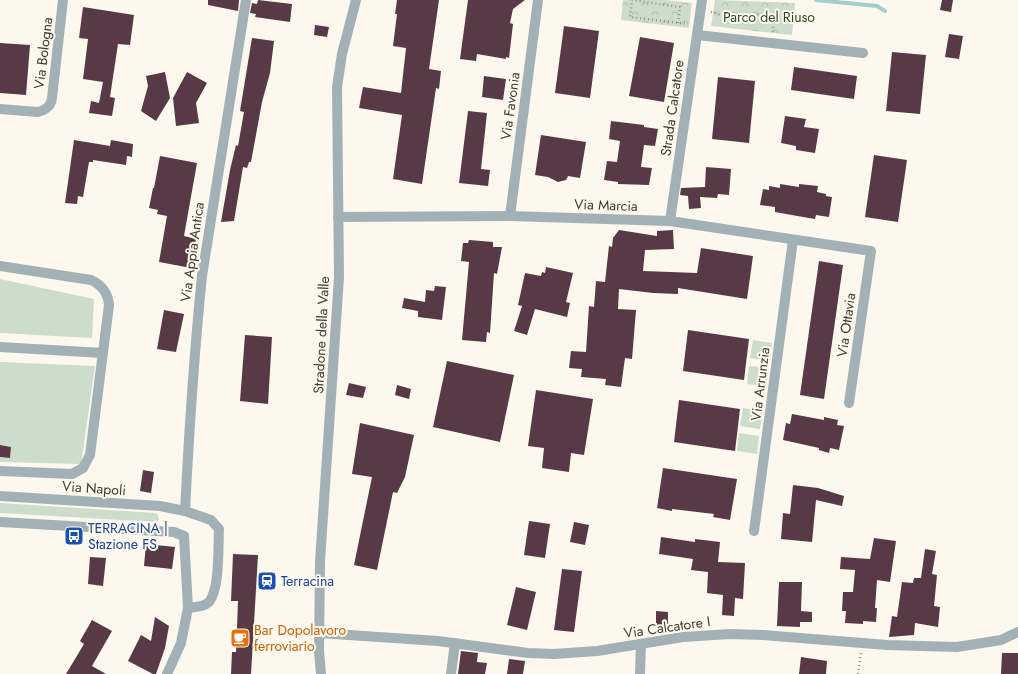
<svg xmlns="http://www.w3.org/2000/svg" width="1018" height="674" font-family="Jost,sans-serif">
  <defs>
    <pattern id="park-crowns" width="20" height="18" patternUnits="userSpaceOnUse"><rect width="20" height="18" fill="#ccddcb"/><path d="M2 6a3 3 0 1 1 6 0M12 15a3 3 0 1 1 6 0" fill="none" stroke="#b0bfaf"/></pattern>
  </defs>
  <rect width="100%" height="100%" fill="#fdf8ed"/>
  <g fill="#ccddcb">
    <polygon points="0,279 94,299 92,338 0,333"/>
    <polygon points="753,340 772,343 770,361 750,358"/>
    <polygon points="0,362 95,366 81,464 0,462 0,457 10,458 11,447 0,445"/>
    <polygon points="749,366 769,368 766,386 747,384"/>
    <polygon points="743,408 763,411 760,429 740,426"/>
    <polygon points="739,433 759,436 757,454 737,451"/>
    <polygon points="0,503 155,513 158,515 159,520 157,522 0,513"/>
  </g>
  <g fill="url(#park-crowns)">
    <polygon points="623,0 665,0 692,3 689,28 621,20"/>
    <polygon points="715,0 795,3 792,35 711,26"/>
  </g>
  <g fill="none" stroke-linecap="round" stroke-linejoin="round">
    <polyline stroke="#a3cece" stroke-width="4" points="816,0 877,6 885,11"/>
  </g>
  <g fill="#583a46">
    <polygon points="208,0 239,0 238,11 208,5"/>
    <polygon points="258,0 292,4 290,22 255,17 256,14 250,13 252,3 257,4"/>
    <polygon points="397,0 439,0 429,69 441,71 439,89 436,88 422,184 393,179 402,115 359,108 363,87 401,93 406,48 393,46 397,14 395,14"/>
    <polygon points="468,0 525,0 513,9 510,23 513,24 509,58 506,57 506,59 477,54 476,61 460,59"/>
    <polygon points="942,0 953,0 951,12 940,10"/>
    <polygon points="83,7 134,15 130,45 118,44 110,97 115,98 112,116 89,113 91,101 99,103 103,82 83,79 88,39 79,38"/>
    <polygon points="315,25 329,27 327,37 314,35"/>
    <polygon points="564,26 599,31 590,98 555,93"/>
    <polygon points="949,34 963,36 959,59 945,57"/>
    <polygon points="640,37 674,43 664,102 629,96"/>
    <polygon points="252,38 274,41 270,73 262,102 251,162 249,162 247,168 243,167 234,221 221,222 230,170 236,145 238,146 244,112 240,111"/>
    <polygon points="0,43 30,45 26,95 0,93"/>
    <polygon points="892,52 926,55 920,114 886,111"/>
    <polygon points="794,67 857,76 854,99 791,90"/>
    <polygon points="165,72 170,98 156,121 141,111 148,86 146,76"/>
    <polygon points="187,72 207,83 196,103 199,123 176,126 173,98"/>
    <polygon points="484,76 506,79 503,100 482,97"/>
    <polygon points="718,77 755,81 749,143 712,139"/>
    <polygon points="468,111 487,113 481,169 490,170 488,186 459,183"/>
    <polygon points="785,116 806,119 804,127 819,129 815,153 796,150 796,146 781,143"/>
    <polygon points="611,121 644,125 644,127 658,129 655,146 644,145 641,167 652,168 649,185 618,184 618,182 604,180 607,161 617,162 620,141 609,139"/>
    <polygon points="541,135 586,142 580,178 568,176 566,180 558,182 548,177 535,175"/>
    <polygon points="74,140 110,146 111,140 133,144 132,157 127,156 126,165 93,160 93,162 89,162 83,197 78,196 77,204 65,203"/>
    <polygon points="874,155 907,160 898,222 865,217"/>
    <polygon points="160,156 197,163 184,236 196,239 191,268 159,262 167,216 157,214 158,210 149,208 153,188 154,188"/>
    <polygon points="706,167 731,169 729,195 718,194 717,198 700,197 701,208 689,209 688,196 680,195 681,188 705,187"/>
    <polygon points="780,184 799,187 799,184 818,186 817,192 826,194 826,196 832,197 829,217 816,215 815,219 803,217 775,212 775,207 760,205 763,189 769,190 769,186 780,188"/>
    <polygon points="619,230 657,236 657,231 673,230 674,249 645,250 643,271 697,273 701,248 753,256 747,299 678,288 678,294 653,293 619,289 618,309 636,310 632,359 625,358 621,387 605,385 606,379 581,377 582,369 569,368 571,351 586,352 589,306 594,307 596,281 605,282 609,246 612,247 613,238"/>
    <polygon points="469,240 493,242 493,247 502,247 497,274 494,273 490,333 487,332 486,342 462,340 469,262 461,261 463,243 468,243"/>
    <polygon points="819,261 843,265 824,399 800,395"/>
    <polygon points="546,267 573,273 566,302 570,303 567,317 535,309 527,335 514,331 522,306 518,305 525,273 541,276 542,272 545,273"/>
    <polygon points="435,286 446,287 442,320 418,317 418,311 402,308 404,298 425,302 426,290 434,291"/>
    <polygon points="164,310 184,314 176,352 157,349"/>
    <polygon points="688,330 749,339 744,380 683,371"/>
    <polygon points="245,335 272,337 268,404 240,401"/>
    <polygon points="447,361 514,375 500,442 433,427"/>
    <polygon points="349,383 366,387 363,398 346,395"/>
    <polygon points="397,385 411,389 409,399 395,395"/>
    <polygon points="536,390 593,399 584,455 571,453 569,472 542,468 544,448 528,446"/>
    <polygon points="679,400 740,409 735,451 674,442"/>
    <polygon points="792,414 824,420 824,417 838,420 837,425 844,426 839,450 830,448 829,453 819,450 819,448 783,440 786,423 790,424"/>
    <polygon points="360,423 414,435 405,477 397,493 393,492 377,570 354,565 372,477 352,474"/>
    <polygon points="0,445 11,447 10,458 0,457"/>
    <polygon points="663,468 737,479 730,520 713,517 714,514 672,509 672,511 657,508"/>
    <polygon points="143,470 154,472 151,493 140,491"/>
    <polygon points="793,485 818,488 844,496 842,506 816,500 812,542 781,539 783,513 790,514"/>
    <polygon points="529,521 550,524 545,558 524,555"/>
    <polygon points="574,522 589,525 585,545 570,542"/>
    <polygon points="661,537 695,542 695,539 720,542 718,562 745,563 743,599 735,598 734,616 722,615 723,595 707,593 708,572 691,570 693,559 659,554"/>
    <polygon points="874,538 896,541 890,582 877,580 875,608 877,608 876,622 863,621 863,624 845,623 846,611 842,611 843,592 853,592 855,570 840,569 841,557 870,559"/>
    <polygon points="146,544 175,547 172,569 144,566"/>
    <polygon points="925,549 936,551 932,574 937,575 934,606 940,607 938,627 915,623 914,635 889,637 892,616 897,617 902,582 913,583 914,578 921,578"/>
    <polygon points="233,554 258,555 251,674 231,674 232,652 236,652 238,601 231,601"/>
    <polygon points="90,557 106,558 103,586 88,584"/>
    <polygon points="562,569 582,571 574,632 554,630"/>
    <polygon points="779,582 802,582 801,611 812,612 812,622 800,622 800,627 777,626"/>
    <polygon points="516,587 536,592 527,630 507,625"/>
    <polygon points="656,611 668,612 668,622 670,631 658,634 656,624"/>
    <polygon points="155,617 169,626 165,648 156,674 153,674 128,661 141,635 151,641"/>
    <polygon points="92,620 112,631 92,666 106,674 66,674 84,644 80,641"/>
    <polygon points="461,651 478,653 477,662 487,663 485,674 458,674"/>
    <polygon points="1002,653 1018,653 1018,674 1001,674"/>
    <polygon points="801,657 827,661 826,674 799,674"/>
    <polygon points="509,659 525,661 523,674 507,674"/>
  </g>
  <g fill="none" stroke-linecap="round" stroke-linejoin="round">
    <g stroke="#969186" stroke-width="2.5" stroke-dasharray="1 3" stroke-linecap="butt">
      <path d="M711 12C720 14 730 20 740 19 749 18 756 13 765 14L773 21V33"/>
      <polyline points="678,23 680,7 632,0 630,17 688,24"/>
      <polyline points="858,674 861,653"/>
    </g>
    <g stroke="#a2b1b5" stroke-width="10">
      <polyline points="697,35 863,53"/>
      <path d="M0 109 38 112C46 110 51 106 52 98L63 0"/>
      <polyline points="510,216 538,0"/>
      <polyline points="338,217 510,216 670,221 871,251 849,403"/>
      <polyline points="670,221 702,0"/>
      <path d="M0 266 91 280C102 285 108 293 109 305L90 455 83 468 72 474 0 471"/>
      <polyline points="0,347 103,353"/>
      <polyline points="0,496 160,506 185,511"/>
      <polyline points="0,522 174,532 184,536"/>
      <polyline points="754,531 793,240"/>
      <polyline points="319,633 438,641 528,653 554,654 597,651 683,637 730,634 763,635 887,645 957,647 1001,640 1018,632"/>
      <polyline points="321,674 319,651 320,561 339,277 337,87 342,54 356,0"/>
      <polyline points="451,674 455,643"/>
      <polyline points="640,674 641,644"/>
    </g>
    <g stroke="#a2b1b5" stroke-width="10">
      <path d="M188 608C195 607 204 607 209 602 220 589 218 547 219 529L211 520 185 511C189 432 194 354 202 276L246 0"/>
      <polyline points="167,674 181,643 188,608 184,536"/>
    </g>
  </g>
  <defs>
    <symbol id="bus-square" viewBox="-11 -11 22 22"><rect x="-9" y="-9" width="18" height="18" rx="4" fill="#1a4fb4" stroke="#fdf8ed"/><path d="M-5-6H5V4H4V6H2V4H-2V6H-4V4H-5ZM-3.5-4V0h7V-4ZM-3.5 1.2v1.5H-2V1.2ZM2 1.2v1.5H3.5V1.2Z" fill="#fff"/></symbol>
    <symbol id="station-square" viewBox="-11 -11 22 22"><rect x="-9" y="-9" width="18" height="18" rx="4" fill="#1a4fb4" stroke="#fdf8ed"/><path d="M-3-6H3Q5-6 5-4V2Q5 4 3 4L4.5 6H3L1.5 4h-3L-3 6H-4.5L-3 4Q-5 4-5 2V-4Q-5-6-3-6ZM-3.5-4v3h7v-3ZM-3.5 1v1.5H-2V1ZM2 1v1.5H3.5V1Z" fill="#fff"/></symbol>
    <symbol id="cafe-square" viewBox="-11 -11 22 22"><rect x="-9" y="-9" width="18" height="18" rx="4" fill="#e8710a" stroke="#fdf8ed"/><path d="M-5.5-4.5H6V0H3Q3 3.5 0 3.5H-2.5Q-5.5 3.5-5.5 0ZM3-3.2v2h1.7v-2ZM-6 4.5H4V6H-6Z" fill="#fff"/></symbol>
  </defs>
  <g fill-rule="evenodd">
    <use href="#bus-square" x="63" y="525" width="22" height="22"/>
    <use href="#station-square" x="256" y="570" width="22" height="22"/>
    <use href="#cafe-square" x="229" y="627" width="22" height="22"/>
  </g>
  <g text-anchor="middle" stroke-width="4" stroke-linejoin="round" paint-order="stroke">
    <g font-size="14" fill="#264c27" stroke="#fdf8ed">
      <text x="769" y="22">Parco del Riuso</text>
    </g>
    <g font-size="14" fill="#403b30" stroke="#fdf8ed">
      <text transform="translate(43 53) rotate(-83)" y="5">Via Bologna</text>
      <text transform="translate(510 106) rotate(-82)" y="5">Via Favonia</text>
      <text transform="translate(672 108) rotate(-82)" y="5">Strada Calcatore</text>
      <text transform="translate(606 205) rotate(2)" y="5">Via Marcia</text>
      <text transform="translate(192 252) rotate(-82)" y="5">Via Appia Antica</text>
      <text transform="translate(846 325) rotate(-82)" y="5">Via Ottavia</text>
      <text transform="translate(321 335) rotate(-87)" y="5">Stradone della Valle</text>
      <text transform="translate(760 384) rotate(-83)" y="5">Via Arrunzia</text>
      <text transform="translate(94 488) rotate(4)" y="5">Via Napoli</text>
      <text transform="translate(667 627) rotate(-8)" y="5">Via Calcatore I</text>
    </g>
    <g font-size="14" fill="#164399" stroke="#fdf8ed" text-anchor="start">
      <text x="88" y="533">TERRACINA |<tspan x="88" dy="16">Stazione FS</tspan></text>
      <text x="281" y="586">Terracina</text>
    </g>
    <g font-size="14" fill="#c56008" stroke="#fdf8ed" text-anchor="start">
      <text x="254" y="635">Bar Dopolavoro<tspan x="254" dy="16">ferroviario</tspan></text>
    </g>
  </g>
</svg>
